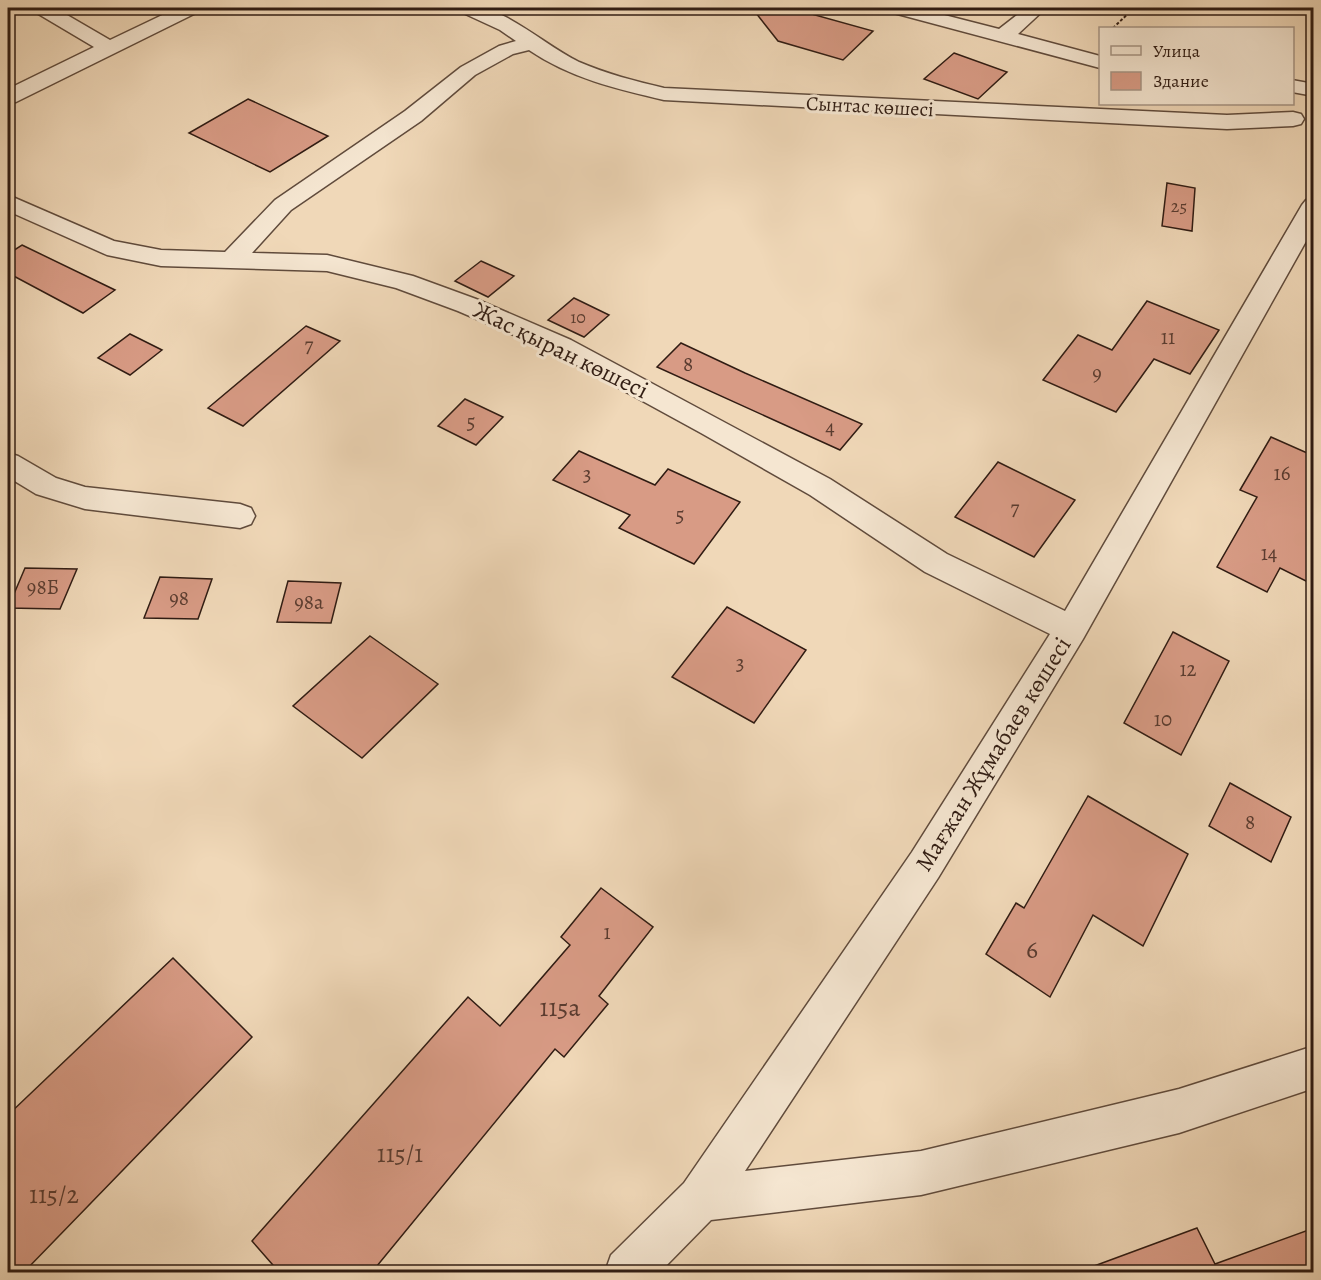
<svg xmlns="http://www.w3.org/2000/svg" width="1321" height="1280" font-family="Alegreya,serif">
  <rect width="100%" height="100%" fill="#f0d8b8"/>
  <filter id="stains"><feTurbulence type="fractalNoise" baseFrequency=".00333" numOctaves="4"/><feColorMatrix values="0 0 0 0 .2 0 0 0 0 .09 0 0 0 0 .02 0 0 0 .5 -.17"/></filter>
  <radialGradient id="worn" r=".72"><stop offset=".6" stop-color="#630" stop-opacity="0"/><stop offset="1" stop-color="#630" stop-opacity=".3"/></radialGradient>
  <g fill="#d89b85" stroke="#301c13" stroke-width="1.5">
    <polygon points="752,8 790,8 873,31 843,60 778,41"/>
    <polygon points="954,53 1007,72 978,99 924,79"/>
    <polygon points="248,99 328,136 270,172 189,133"/>
    <polygon points="1167,183 1195,188 1192,231 1162,226"/>
    <polygon points="22,245 115,290 83,313 8,273 8,254"/>
    <polygon points="481,261 514,276 488,297 455,281"/>
    <polygon points="574,298 609,315 584,337 548,320"/>
    <polygon points="1147,301 1219,330 1190,374 1154,359 1116,412 1043,380 1078,335 1112,350"/>
    <polygon points="306,326 340,341 243,426 208,408"/>
    <polygon points="130,334 162,350 130,375 98,358"/>
    <polygon points="681,343 745,373 862,424 840,450 657,367"/>
    <polygon points="465,399 503,417 476,445 438,426"/>
    <polygon points="1271,437 1314,456 1314,585 1280,568 1267,592 1217,567 1257,497 1240,490"/>
    <polygon points="579,451 655,485 668,469 740,502 694,564 619,528 630,515 553,480"/>
    <polygon points="998,462 1075,500 1034,557 955,517"/>
    <polygon points="25,568 77,569 60,609 8,608"/>
    <polygon points="160,577 212,579 198,619 144,618"/>
    <polygon points="288,581 341,583 331,623 277,622"/>
    <polygon points="727,607 806,650 754,723 672,677"/>
    <polygon points="1173,632 1229,661 1181,755 1124,723"/>
    <polygon points="370,636 438,684 362,758 293,706"/>
    <polygon points="1230,783 1291,817 1271,862 1209,826"/>
    <polygon points="1088,796 1188,854 1143,946 1093,915 1050,997 986,954 1016,903 1024,908"/>
    <polygon points="601,888 653,927 599,996 608,1004 564,1057 555,1049 372,1272 279,1272 252,1241 468,997 500,1026 570,945 561,937"/>
    <polygon points="173,958 252,1037 24,1272 8,1272 8,1115"/>
    <polygon points="1197,1228 1215,1264 1314,1228 1314,1272 1087,1272 1086,1269"/>
  </g>
  <g fill="none" stroke-linecap="round" stroke-linejoin="round">
    <defs>
      <g id="minor">
        <polygon points="32,8 55,8 110,40 177,8 201,8 198,12 16,102 8,103 8,89 94,47 35,12"/>
        <path d="M459 8C466 8 475 6 482 8 510 13 550 48 579 62 607 74 635 81 664 88L1227 115 1293 112 1301 114 1304 119 1301 124 1293 126 1227 129 664 100C617 89 570 78 529 50L513 54 475 75 421 121 291 210 252 253 327 255 413 276 476 299 571 340 830 479 947 554 1065 611 1302 205 1306 200 1314 198V227L1083 639 938 878 745 1171 921 1151 1179 1089 1314 1046V1088L1179 1133 921 1195 711 1220 660 1272H605L611 1255 684 1183 912 852 1050 634 925 572 810 495 701 433 553 352 458 311 396 288 327 271 161 266 107 255 8 211V195L114 241 161 250 225 252 275 200 405 111 461 67 499 46 516 41 500 30 461 12Z"/>
        <polygon points="887,8 917,8 999,29 1026,8 1046,8 1018,34 1100,56 1100,68 890,12"/>
        <polygon points="1292,80 1314,84 1314,96 1292,92"/>
        <polygon points="8,453 18,456 56,478 85,487 240,504 251,508 255,516 251,524 240,528 85,509 36,494 8,477"/>
      </g>
    </defs>
    <use href="#minor" stroke="#604b3c" stroke-width="3"/>
    <polyline stroke="#301c13" stroke-width="2" stroke-dasharray="3 2" stroke-linecap="butt" points="1113,28 1134,8"/>
    <use href="#minor" fill="#f5e6d1" fill-rule="evenodd"/>
  </g>
  <g text-anchor="middle" stroke-width="6" stroke-linejoin="round" paint-order="stroke">
    <g font-size="18" fill="#5a3c30">
      <text x="1179" y="212">25</text>
      <text x="578" y="323">10</text>
    </g>
    <g font-size="20" fill="#301c13" stroke="#f5e6d1">
      <text transform="translate(870 106) rotate(3)" y="7">Сынтас көшесі</text>
    </g>
    <g font-size="21" fill="#5a3c30">
      <text x="1168" y="344">11</text>
      <text x="309" y="352">7</text>
      <text x="688" y="371">8</text>
      <text x="1097" y="380">9</text>
      <text x="471" y="429">5</text>
      <text x="830" y="434">4</text>
      <text x="1282" y="480">16</text>
      <text x="587" y="481">3</text>
      <text x="1015" y="515">7</text>
      <text x="680" y="522">5</text>
      <text x="1269" y="560">14</text>
      <text x="43" y="594">98Б</text>
      <text x="179" y="605">98</text>
      <text x="309" y="609">98а</text>
      <text x="740" y="670">3</text>
      <text x="1188" y="676">12</text>
      <text x="1163" y="726">10</text>
      <text x="1250" y="829">8</text>
      <text x="607" y="939">1</text>
    </g>
    <g font-size="24" fill="#301c13" stroke="#f5e6d1">
      <text transform="translate(561 350) rotate(26)" y="8">Жас қыран көшесі</text>
      <text transform="translate(993 754) rotate(-58)" y="8">Мағжан Жұмабаев көшесі</text>
    </g>
    <g font-size="26" fill="#5a3c30">
      <text x="1032" y="958">6</text>
      <text x="560" y="1016">115а</text>
      <text x="400" y="1162">115/1</text>
      <text x="54" y="1203">115/2</text>
    </g>
  </g>
  <rect width="1321" height="1280" fill="none" stroke="#f0d8b8" stroke-width="30"/>
  <rect x="9" y="9" width="1303" height="1262" fill="none" stroke="#301c13" stroke-width="3"/>
  <rect x="15" y="15" width="1291" height="1250" fill="none" stroke="#301c13" stroke-width="1.5"/>
  <rect x="1099" y="27" width="195" height="78" fill="#f5e6d1" stroke="#a69585" stroke-width="1.5"/>
  <rect x="1111" y="46" width="30" height="9" fill="#f5e6d1" stroke="#a69585" stroke-width="1.5"/>
  <text x="1153" y="57" font-size="18" fill="#301c13">Улица</text>
  <rect x="1111" y="72" width="30" height="18" fill="#d89b85" stroke="#a69585" stroke-width="1.5"/>
  <text x="1153" y="87" font-size="18" fill="#301c13">Здание</text>
  <rect width="100%" height="100%" filter="url(#stains)"/>
  <rect width="100%" height="100%" fill="url(#worn)"/>
</svg>
